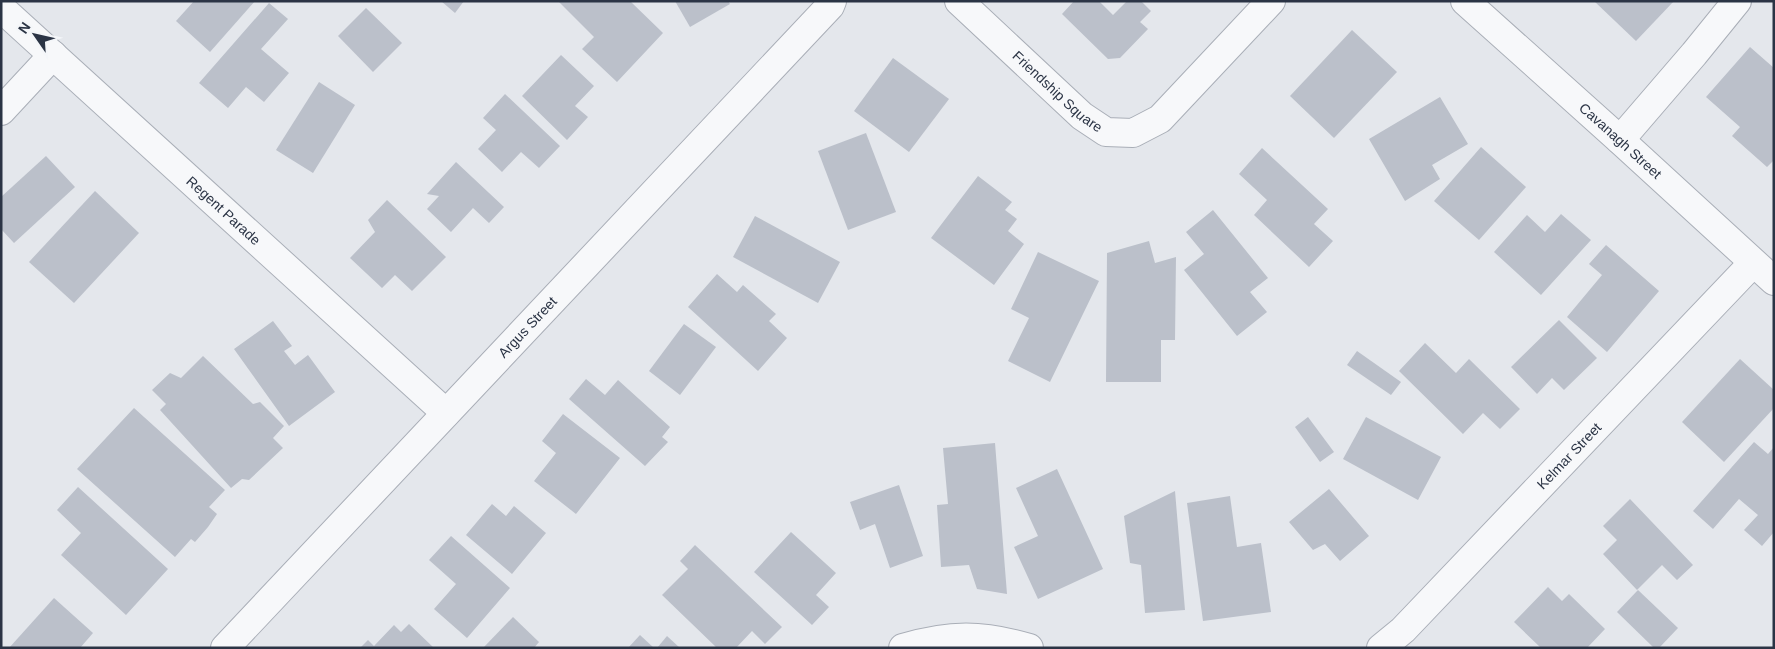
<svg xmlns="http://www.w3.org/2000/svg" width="1775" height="649" font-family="Arial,sans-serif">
  <rect width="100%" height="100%" fill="#e4e7ec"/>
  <g fill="#bbc0ca">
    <polygon points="194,1 255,1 210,52 176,21"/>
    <polygon points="441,1 464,1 455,13"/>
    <polygon points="558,1 630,1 663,33 617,82 582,49 594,37"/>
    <polygon points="675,1 728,1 730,4 690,27"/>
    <polygon points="1074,1 1099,1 1113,15 1127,1 1141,1 1151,11 1140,22 1148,29 1120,58 1108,59 1062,14"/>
    <polygon points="1594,1 1674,1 1636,41"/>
    <polygon points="269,3 288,19 261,49 289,73 264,102 246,87 228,108 199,83"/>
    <polygon points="366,8 402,43 373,72 338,36"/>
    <polygon points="1352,30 1397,72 1334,138 1290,96"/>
    <polygon points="1750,47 1774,68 1774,160 1767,167 1732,136 1740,127 1706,97"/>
    <polygon points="561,55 594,86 575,106 588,117 567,140 522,96"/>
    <polygon points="893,58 949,99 909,152 854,111"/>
    <polygon points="319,82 355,105 313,173 276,150"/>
    <polygon points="505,94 560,146 539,168 521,152 502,172 478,149 496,130 483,118"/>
    <polygon points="1440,97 1468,144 1432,165 1440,179 1405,201 1369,139"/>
    <polygon points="866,133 896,212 848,230 818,151"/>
    <polygon points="1481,147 1526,187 1479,240 1434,201"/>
    <polygon points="1262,148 1328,209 1314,224 1333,241 1309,267 1254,215 1267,200 1239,174"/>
    <polygon points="46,156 75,187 14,243 1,229 1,197"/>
    <polygon points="456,162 504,207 489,223 473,208 451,232 427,209 439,196 427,194"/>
    <polygon points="978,176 1012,202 1005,210 1017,219 1008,231 1024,244 994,285 931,238"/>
    <polygon points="95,191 139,233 74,303 29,262"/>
    <polygon points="387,200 446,257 412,291 395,275 382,288 350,258 375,232 368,220"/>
    <polygon points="1213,210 1268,278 1250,292 1267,312 1237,336 1184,270 1204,254 1186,232"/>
    <polygon points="1561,214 1591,240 1541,295 1494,252 1527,215 1545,232"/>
    <polygon points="755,216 840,262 818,303 733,257"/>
    <polygon points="1149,241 1155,263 1176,257 1175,340 1161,340 1161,382 1106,382 1107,253"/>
    <polygon points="1606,245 1659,291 1607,352 1567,317 1602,275 1589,264"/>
    <polygon points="1038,252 1099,281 1050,382 1008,361 1029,318 1011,309"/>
    <polygon points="717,274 737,292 743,285 776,314 769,321 787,338 758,371 688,307"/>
    <polygon points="1559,320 1597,358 1564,390 1552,378 1537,394 1511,367"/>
    <polygon points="273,321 292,346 284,351 295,365 308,355 335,392 289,426 234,349"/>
    <polygon points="684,324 716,347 680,395 649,371"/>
    <polygon points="1425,343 1456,373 1469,359 1520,409 1500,429 1483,413 1463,434 1399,371"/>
    <polygon points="1357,351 1401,382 1391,395 1347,365"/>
    <polygon points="203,356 253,404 260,402 284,426 273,438 283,448 249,480 242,479 231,488 160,410 166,404 152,390 170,373 181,378"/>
    <polygon points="1740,359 1774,390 1774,408 1724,462 1682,422"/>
    <polygon points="586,379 605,395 618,380 670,427 662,437 668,442 645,466 569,399"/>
    <polygon points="134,408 225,490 209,507 217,514 208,527 195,542 191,539 175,557 77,469"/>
    <polygon points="563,414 620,458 576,514 534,481 556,453 542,441"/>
    <polygon points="1308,417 1334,452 1320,462 1295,427"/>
    <polygon points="1366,417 1441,457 1418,500 1343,459"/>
    <polygon points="1754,442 1768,454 1774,447 1774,532 1762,546 1744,530 1758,515 1739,499 1713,529 1693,511"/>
    <polygon points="995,443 1007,594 977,589 969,565 941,567 937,505 948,504 943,448"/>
    <polygon points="1057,469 1103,569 1038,599 1014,547 1038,536 1016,488"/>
    <polygon points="899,485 923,556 890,568 875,524 860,530 850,502"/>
    <polygon points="78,487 168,569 126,615 61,555 81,533 57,510"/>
    <polygon points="1329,489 1369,536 1340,561 1325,544 1313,550 1289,522"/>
    <polygon points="1175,491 1185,610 1145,613 1141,565 1130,563 1124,516"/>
    <polygon points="1230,496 1237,547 1261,543 1271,612 1203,621 1187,503"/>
    <polygon points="1630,499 1693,565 1677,580 1662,565 1637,590 1603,554 1617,540 1603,526"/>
    <polygon points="492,504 506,516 514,506 546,533 512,574 466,535"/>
    <polygon points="791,532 836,573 816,595 829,607 812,625 754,572"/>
    <polygon points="451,536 510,588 467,638 434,609 456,584 429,560"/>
    <polygon points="695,545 782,627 765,644 752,631 736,648 717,648 662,595 688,569 680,561"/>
    <polygon points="1548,587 1562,601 1569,594 1605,629 1587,648 1541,648 1514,622"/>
    <polygon points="1638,590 1678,628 1659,648 1654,648 1617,612"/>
    <polygon points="54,598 93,633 80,648 9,648"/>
    <polygon points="513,617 539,642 534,648 483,648"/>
    <polygon points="409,624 434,648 360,648 368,640 374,646 394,625 401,632"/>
    <polygon points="640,635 654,648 628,648"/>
    <polygon points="667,636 680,648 657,648"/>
  </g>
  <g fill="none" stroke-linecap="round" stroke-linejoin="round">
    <defs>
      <g id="minor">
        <path id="s1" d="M959 1 1082 116 1106 132 1133 133 1160 119 1271 1"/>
        <path id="s2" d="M1465 1 1620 140 1774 281"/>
        <path id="s3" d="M1 8 446 413"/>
        <polyline points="1,111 53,55"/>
        <polyline points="1620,140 1694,54 1737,1"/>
        <path id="s4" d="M225 648 830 6 832 1"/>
        <path d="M903 648C950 634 982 634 1029 648"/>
        <path id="s5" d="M1381 648 1403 630 1753 263"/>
      </g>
    </defs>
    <use href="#minor" stroke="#a9aeb7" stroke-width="30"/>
    <use href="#minor" stroke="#f7f8fa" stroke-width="28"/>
  </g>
  <g text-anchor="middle" stroke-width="5" stroke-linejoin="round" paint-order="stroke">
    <g font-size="14" fill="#2b3445" stroke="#f4f6f9">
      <text dy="5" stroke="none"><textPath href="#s1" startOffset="134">Friendship Square</textPath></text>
      <text dy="5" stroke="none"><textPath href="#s2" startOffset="209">Cavanagh Street</textPath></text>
      <text dy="5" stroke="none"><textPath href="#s3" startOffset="301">Regent Parade</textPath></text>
      <text dy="5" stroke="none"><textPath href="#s4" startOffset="441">Argus Street</textPath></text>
      <text dy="5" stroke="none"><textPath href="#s5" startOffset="269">Kelmar Street</textPath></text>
    </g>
  </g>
  <rect width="1775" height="649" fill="none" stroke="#2b3445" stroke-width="5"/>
  <g transform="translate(35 35) rotate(304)" stroke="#f4f6f9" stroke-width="4" paint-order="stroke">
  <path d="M0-4L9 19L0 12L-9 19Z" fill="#2b3445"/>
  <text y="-8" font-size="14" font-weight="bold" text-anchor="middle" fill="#2b3445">N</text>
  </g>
</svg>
